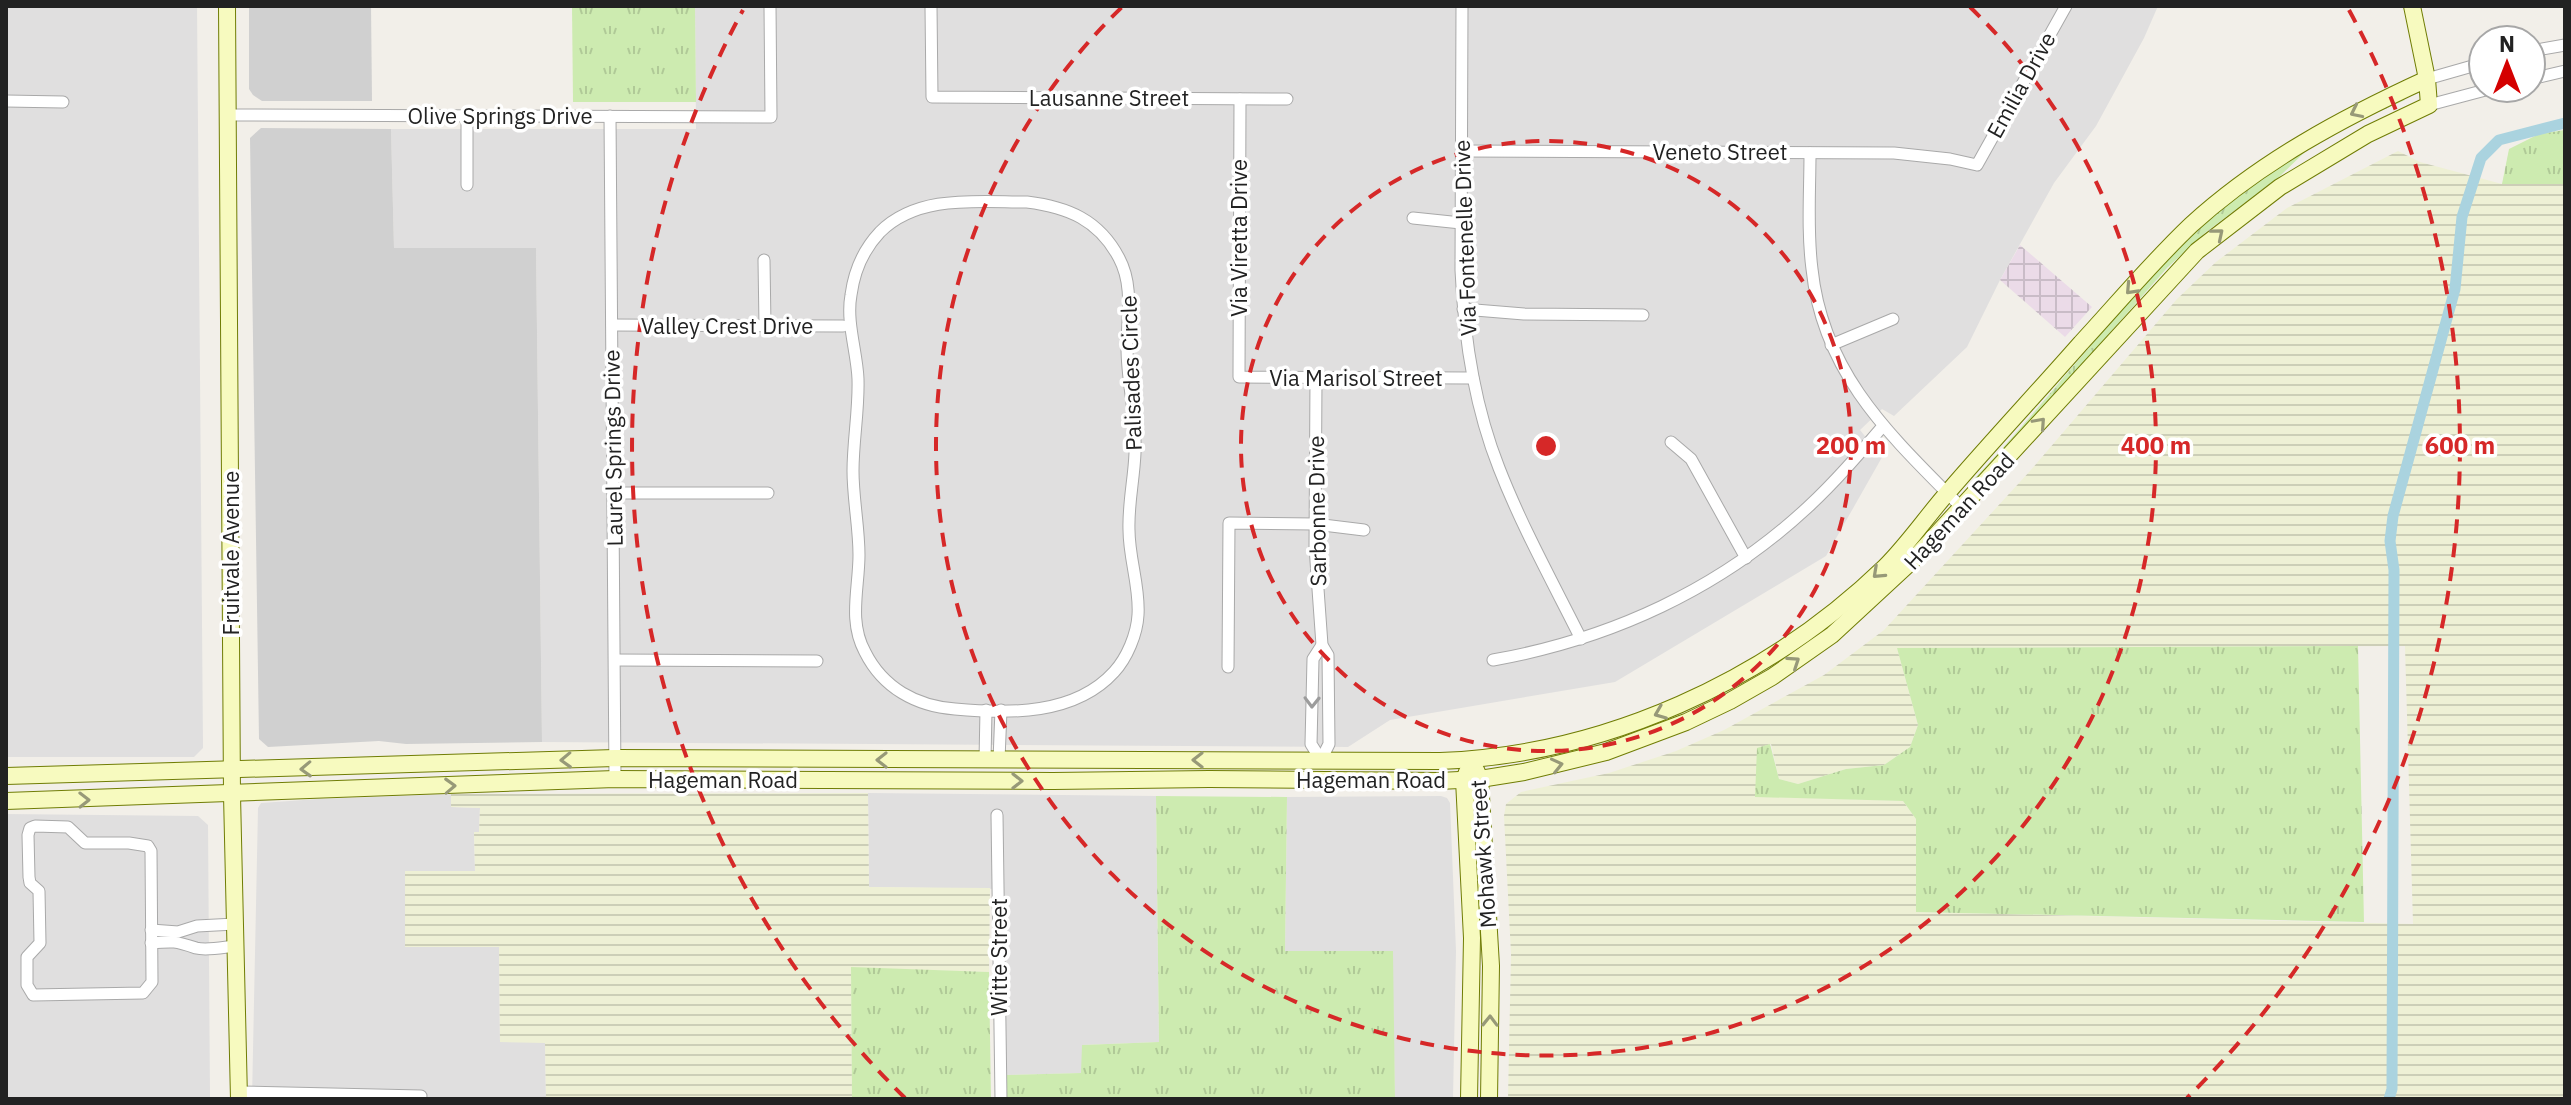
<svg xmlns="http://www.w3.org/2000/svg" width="2571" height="1105" font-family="'IBM Plex Sans',sans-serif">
  <defs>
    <pattern id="industrial-grid" width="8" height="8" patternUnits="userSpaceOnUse" patternTransform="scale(2)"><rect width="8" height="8" fill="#ebdbe8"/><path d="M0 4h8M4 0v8" fill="none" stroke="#c9bcc7"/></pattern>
    <pattern id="farmland-rules" width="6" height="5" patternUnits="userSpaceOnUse" patternTransform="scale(2)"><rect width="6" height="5" fill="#eef0d5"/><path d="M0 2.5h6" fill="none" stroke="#ccceb7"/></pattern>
    <pattern id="grass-tufts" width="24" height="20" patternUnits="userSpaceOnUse" patternTransform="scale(2)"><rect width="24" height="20" fill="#cdebb0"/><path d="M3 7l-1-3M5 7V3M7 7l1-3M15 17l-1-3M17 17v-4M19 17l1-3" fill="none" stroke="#b0c997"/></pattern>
  </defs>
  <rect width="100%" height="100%" fill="#f2efe9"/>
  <g fill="#e0dfdf">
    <polygon points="6,6 197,6 203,748 194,757 6,757"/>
    <polygon points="695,6 2158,6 2144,38 2096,126 2054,183 2000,280 1967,347 1894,416 1882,409 1860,430 1877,451 1885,452 1826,556 1615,682 1390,720 1348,747 542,742 536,248 394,248 391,129 696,129"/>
    <polygon points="868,793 1156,796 1159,1042 1082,1045 1082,1073 1005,1075 1004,889 869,887"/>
    <polygon points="451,794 452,807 480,808 479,832 474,833 475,871 406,947 499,947 500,1042 545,1042 546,1099 252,1099 258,808 261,803 318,799"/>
    <polygon points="1441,796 1447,798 1450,803 1456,951 1453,1099 1395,1099 1392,951 1285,951 1287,797"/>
    <polygon points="6,814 198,816 208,825 210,1099 6,1099"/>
  </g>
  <polygon fill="url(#industrial-grid)" points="2020,245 2092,307 2065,337 2000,280"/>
  <g fill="#d0d0d0">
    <polygon points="249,6 371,6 372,101 262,101 253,95 249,89"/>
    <polygon points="261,128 391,129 394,248 536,248 542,742 406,744 379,741 268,747 259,739 250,138"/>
  </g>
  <g fill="url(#farmland-rules)" fill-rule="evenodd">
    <path d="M2398 151 2420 162 2502 184H2565V1099H1508L1511 954 1504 816 1506 804 1521 792 1609 773 1676 751 1724 730 1824 675 1884 630 2030 471 2177 299 2216 262 2287 208ZM2405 646 2413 924 1917 912 1916 819 1903 801 1756 796 1758 748 1771 744 1779 779 1798 784 1846 769 1884 765 1910 747 1918 725 1897 648Z"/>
    <polygon points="868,793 869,887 990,888 989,972 851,968 852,1099 546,1099 545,1043 500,1042 499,947 405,947 405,871 475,871 474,832 479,832 480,808 451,807 451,794"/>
  </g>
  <g fill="url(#grass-tufts)">
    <polygon points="572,6 695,6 696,102 573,102"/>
    <path d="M2403 99 2405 100 2348 126 2311 146 2279 177 2206 232 2167 268 1990 469 1977 479 1975 478C2064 384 2139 276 2240 193 2289 153 2347 126 2403 99Z"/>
    <polygon points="2565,130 2565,184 2502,184 2509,149 2539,134"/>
    <polygon points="2358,646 2364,922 1916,912 1916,819 1903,801 1755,797 1757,748 1770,744 1779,779 1798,784 1846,769 1884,765 1910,747 1918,725 1897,648"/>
    <polygon points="1156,796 1287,797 1285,951 1393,951 1395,1099 1005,1099 1005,1075 1081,1073 1082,1045 1159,1042"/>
    <polygon points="851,967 989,972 991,1099 852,1099"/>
  </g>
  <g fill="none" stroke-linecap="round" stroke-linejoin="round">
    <polyline stroke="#aad3df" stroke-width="11" points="2389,1099 2392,1089 2394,570 2390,541 2393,516 2455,289 2462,217 2481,158 2499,140 2565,123"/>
    <defs>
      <g id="minor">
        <polyline points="931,6 932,97 1287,99"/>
        <path d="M1462 6 1461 270C1464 338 1474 405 1499 468 1522 527 1553 583 1581 639"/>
        <polyline points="2531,51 2565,45"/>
        <polyline points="2427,79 2483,63"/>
        <polyline points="2531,79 2565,71"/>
        <polyline points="1240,99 1239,377 1473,378"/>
        <polyline points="6,101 63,102"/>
        <polyline points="2429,105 2493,88"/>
        <polyline points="228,115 771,117 770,6"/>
        <polyline points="467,116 467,185"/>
        <polyline points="610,116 615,779"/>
        <polyline points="1462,151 1894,153 1950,159 1977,165 2066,6"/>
        <path d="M1810 153C1810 191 1807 231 1812 269 1823 375 1892 437 1962 508"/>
        <path d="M1027 202C1068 207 1099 220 1119 258 1134 286 1127 317 1127 348 1127 383 1137 418 1135 453 1134 479 1128 504 1129 530 1129 559 1140 587 1138 615 1137 634 1127 658 1114 672 1075 715 1009 714 955 709 916 706 883 688 865 652 848 621 859 588 859 555 859 527 853 499 853 471 853 440 859 410 858 379 857 352 846 322 851 295 854 272 863 250 880 232 918 194 978 202 1027 202Z"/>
        <polyline points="1413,218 1461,223"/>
        <polyline points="764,260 765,326"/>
        <polyline points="1463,309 1524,314 1643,315"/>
        <polyline points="612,325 843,326"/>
        <polyline points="1831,345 1893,319"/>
        <polyline points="1316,378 1315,547 1322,645 1328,655 1329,744 1321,760"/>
        <polyline points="1671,442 1691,459 1746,558"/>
        <polyline points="614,493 768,493"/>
        <polyline points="615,660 817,661"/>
        <path d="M1493 660C1611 639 1720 589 1808 507 1835 482 1859 454 1883 426"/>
        <polyline points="1228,667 1229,523 1315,524 1364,530"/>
        <polyline points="985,760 986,710"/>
        <polyline points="999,760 1001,710"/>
        <polyline points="1321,760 1311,744 1313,659 1322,645"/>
        <polyline points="997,815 1001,1099"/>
        <polygon points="35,826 68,827 85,843 129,843 148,846 151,851 152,982 143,993 33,995 27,985 27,957 40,943 39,891 30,883 29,877 28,835 30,828"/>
        <polyline points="151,930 178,932 197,926 235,924"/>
        <path d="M151 943C174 941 175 941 196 948 207 951 224 947 236 946"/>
        <polyline points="239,1092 421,1096"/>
      </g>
      <g id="secondary">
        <polyline points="227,6 232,795 239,1099"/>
        <polyline points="1476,770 1480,779 1491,966 1489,1099"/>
        <polyline points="1467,772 1464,780 1472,938 1469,1099"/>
        <path d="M6 776 615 758 1440 761C1604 755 1767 681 1885 567 1909 543 1927 516 1949 491 1992 441 2037 393 2081 343 2117 304 2152 262 2191 225 2260 162 2342 118 2427 79"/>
        <polyline points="6,801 615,779 1053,781 1209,779 1439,781 1480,779 1524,772 1606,752 1686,722 1730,701 1772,677 1832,635 1912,561 2197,251 2280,187 2368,134 2429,105 2427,79 2412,6"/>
      </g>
    </defs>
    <use href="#minor" stroke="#a9a9a9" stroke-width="13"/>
    <use href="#secondary" stroke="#707d05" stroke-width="18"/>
    <use href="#minor" stroke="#fff" stroke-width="11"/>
    <use href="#secondary" stroke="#f7fabf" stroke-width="16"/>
  </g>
  <defs><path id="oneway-chevron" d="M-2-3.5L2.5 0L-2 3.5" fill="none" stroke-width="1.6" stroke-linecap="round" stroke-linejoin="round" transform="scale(2)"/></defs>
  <g stroke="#979978">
    <use href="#oneway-chevron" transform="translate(2356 112) rotate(154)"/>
    <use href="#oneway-chevron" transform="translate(2218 234) rotate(-40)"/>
    <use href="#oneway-chevron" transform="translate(2131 289) rotate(133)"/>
    <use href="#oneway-chevron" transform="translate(2040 423) rotate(-48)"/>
    <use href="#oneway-chevron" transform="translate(1878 573) rotate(137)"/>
    <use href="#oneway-chevron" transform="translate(1794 662) rotate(-34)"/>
    <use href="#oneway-chevron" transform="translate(1660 713) rotate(158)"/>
    <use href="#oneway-chevron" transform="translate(566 760) rotate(178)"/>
    <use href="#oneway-chevron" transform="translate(882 760) rotate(-180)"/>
    <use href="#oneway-chevron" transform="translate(1198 760) rotate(180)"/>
    <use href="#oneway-chevron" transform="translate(1557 765) rotate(-13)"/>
    <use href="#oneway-chevron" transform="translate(306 769) rotate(178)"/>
    <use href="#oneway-chevron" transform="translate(1017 781)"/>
    <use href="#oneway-chevron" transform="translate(450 786) rotate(-2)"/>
    <use href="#oneway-chevron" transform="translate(84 800) rotate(-1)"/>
    <use href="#oneway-chevron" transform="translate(1490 1021) rotate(-89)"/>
  </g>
  <use stroke="#9c9c9c" href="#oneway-chevron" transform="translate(1312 702) rotate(91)"/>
  <g fill="none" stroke="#d62828" stroke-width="4" stroke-dasharray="14 10">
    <circle cx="1546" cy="446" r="305"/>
    <path d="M1970 7A610 610 0 1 1 1122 7"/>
    <path d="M905 1098A914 914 0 0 1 743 10M2349 10A914 914 0 0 1 2187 1098"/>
  </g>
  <g text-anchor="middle" stroke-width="7" stroke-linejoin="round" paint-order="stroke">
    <g font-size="22" fill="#222" stroke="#fff">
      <text transform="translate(2021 85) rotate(-61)" y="8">Emilia Drive</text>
      <text x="1109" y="106">Lausanne Street</text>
      <text x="500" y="124">Olive Springs Drive</text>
      <text x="1720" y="160">Veneto Street</text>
      <text transform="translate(1239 238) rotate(-90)" y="8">Via Viretta Drive</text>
      <text transform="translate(1465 238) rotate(-92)" y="8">Via Fontenelle Drive</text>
      <text x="727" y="334">Valley Crest Drive</text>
      <text transform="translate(1131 373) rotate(-92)" y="8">Palisades Circle</text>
      <text x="1356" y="386">Via Marisol Street</text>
      <text transform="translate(613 448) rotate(-91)" y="8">Laurel Springs Drive</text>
      <text transform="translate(1317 511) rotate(-91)" y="8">Sarbonne Drive</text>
      <text transform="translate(1959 511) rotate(-47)" y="8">Hageman Road</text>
      <text transform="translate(231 553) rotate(-90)" y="8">Fruitvale Avenue</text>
      <text x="723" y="788">Hageman Road</text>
      <text x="1371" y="788">Hageman Road</text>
      <text transform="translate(1483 854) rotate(-94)" y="8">Mohawk Street</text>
      <text transform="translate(999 957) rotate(-90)" y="8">Witte Street</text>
    </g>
  </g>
  <circle cx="1546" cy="446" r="12" fill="#d62828" stroke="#fff" stroke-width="4"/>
  <g font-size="24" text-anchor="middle" font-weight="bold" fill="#d62828" stroke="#fff" stroke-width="7" stroke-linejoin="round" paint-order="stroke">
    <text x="1851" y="454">200 m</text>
    <text x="2156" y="454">400 m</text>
    <text x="2460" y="454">600 m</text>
  </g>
  <rect width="2571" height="1105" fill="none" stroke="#222222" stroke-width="16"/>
  <g transform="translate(2507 64)"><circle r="38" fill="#ffffff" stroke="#a7a7a7" stroke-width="2"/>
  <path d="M0-6L14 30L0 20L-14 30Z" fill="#d40000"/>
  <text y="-12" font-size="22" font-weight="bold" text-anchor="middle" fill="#222222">N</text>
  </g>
</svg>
